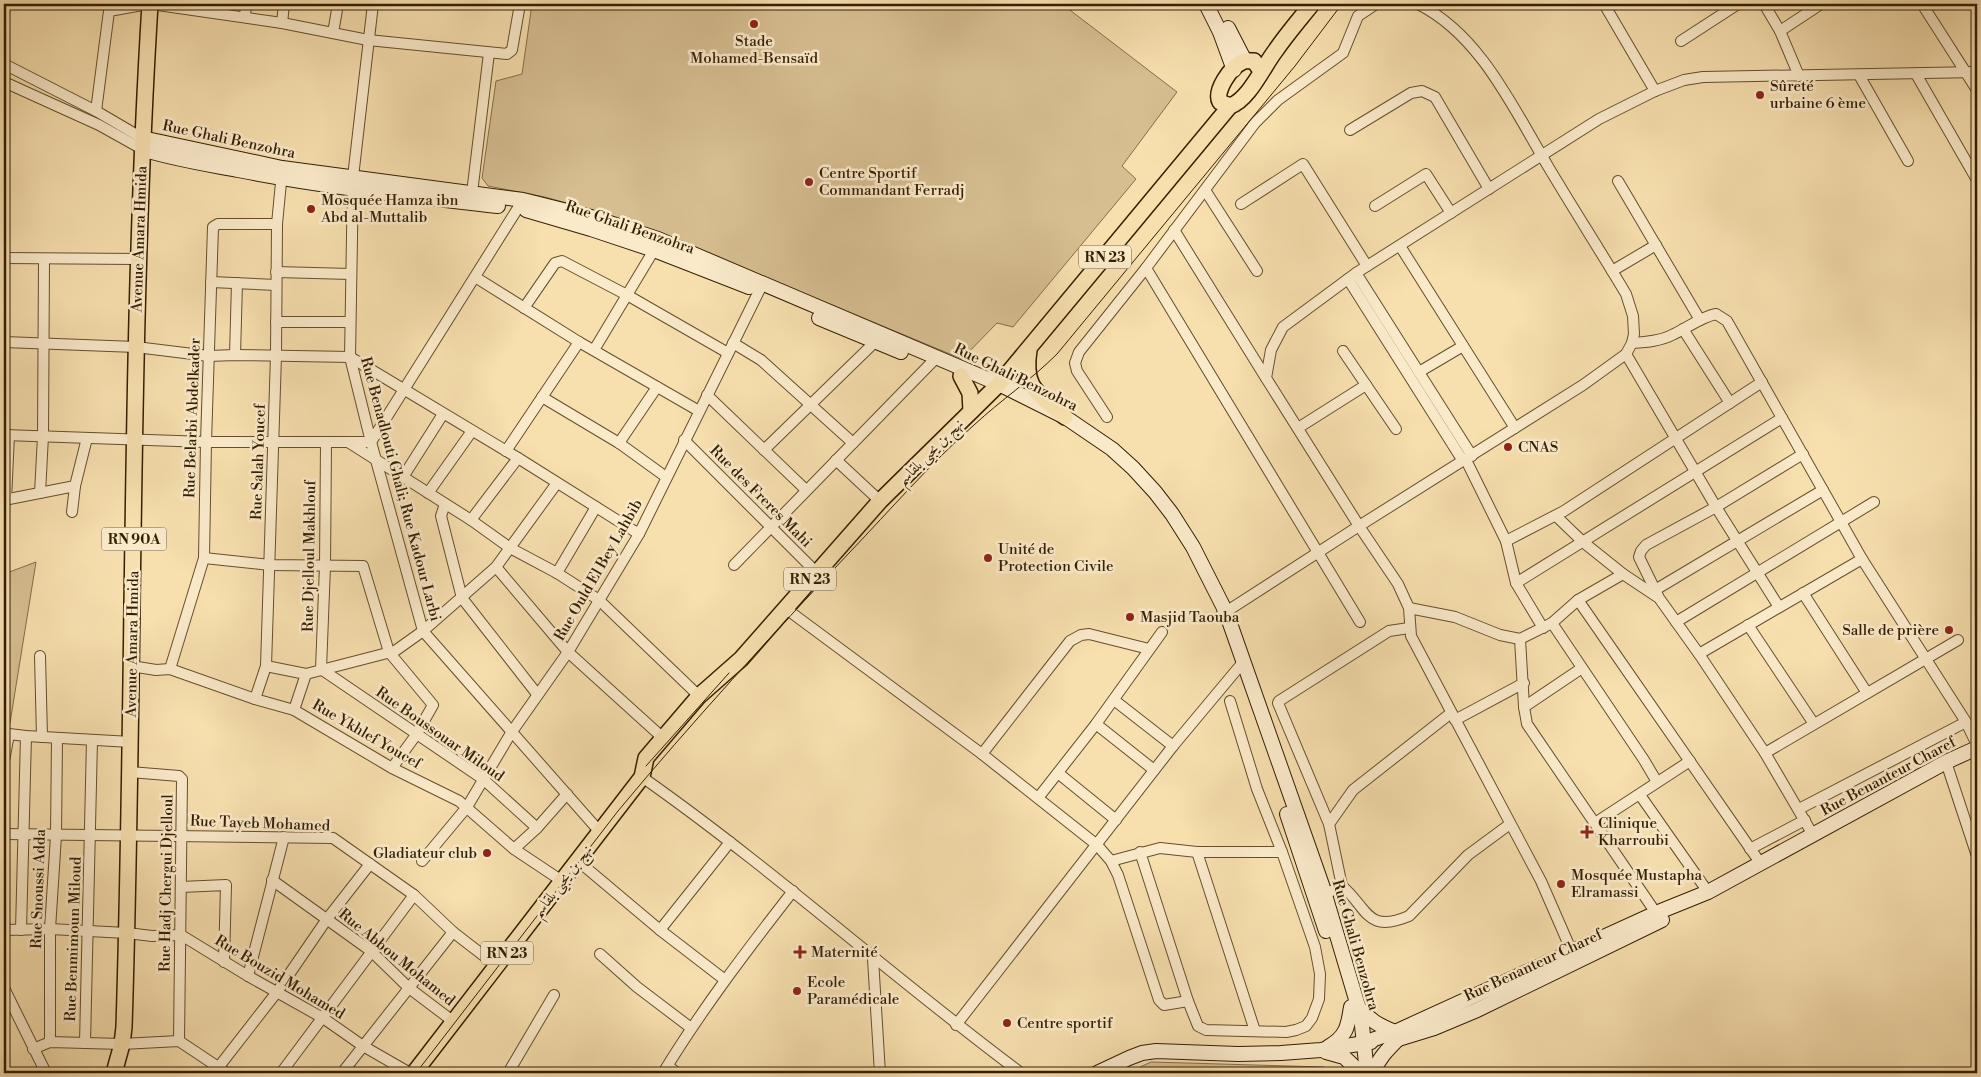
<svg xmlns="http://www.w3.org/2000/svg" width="1981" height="1077" font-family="'Libre Bodoni',Amiri,serif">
  <rect width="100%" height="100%" fill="#f7dfae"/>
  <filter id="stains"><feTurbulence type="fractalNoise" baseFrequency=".004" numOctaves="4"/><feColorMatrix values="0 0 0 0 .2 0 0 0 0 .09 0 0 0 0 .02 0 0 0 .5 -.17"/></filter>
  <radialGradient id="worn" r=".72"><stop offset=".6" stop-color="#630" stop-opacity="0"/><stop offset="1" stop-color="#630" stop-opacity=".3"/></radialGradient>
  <g fill="#d6be91" stroke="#846e4a">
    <polygon points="532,4 1062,4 1177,92 1122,166 1136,179 1013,327 997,323 962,359 630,221 545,197 488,186 482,178 496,81 522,74"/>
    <polygon points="36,562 10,723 4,726 4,574"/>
    <polygon points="1151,1062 1324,1067 1326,1073 1127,1073"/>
  </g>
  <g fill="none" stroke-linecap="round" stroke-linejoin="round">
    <defs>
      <g id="street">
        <polyline points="151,4 282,23 368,40 507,54 512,50 520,4"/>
        <polyline points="373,4 353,177 350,357 371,442 423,631 600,832"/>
        <path d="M1418 4C1481 35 1514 110 1549 168 1574 210 1601 252 1626 294L1633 316 1634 334 1632 343 1626 354 1583 385 1359 526 1398 584 1409 608 1411 636 1541 881 1572 952"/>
        <polyline points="1604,4 1655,91"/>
        <polyline points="1764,4 1780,31 1799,76"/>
        <polyline points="1922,4 1977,90"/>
        <polyline points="245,17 246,4"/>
        <polyline points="282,23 284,4"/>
        <polyline points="1780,31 1821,4"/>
        <polyline points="333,33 338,4"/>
        <polyline points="1681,41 1738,4"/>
        <polyline points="4,64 96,111 142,138"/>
        <polyline points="1916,74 1977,180"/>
        <polyline points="1859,75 1908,161"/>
        <polyline points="4,82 99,125 142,149"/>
        <polyline points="96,111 109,11 148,4"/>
        <polyline points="1350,130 1411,93 1422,91 1435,97 1489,189"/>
        <polyline points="1618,181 1700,320"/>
        <polyline points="1205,190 1257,271"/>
        <polyline points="472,193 489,53"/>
        <polyline points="1241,204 1303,164 1367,266"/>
        <polyline points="1375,206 1426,174 1451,213"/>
        <polyline points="1174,230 1266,378"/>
        <polyline points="1400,246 1515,428"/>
        <polyline points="4,258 138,259"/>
        <polyline points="1146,268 1360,622"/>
        <polyline points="1612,271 1656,245"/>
        <polyline points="276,272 351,274"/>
        <polyline points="1356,273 1472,456"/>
        <polyline points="475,277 579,342 699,411"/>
        <polyline points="1348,279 1463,461"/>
        <polyline points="211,282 276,285"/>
        <polyline points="524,308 555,263 562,261 627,295 728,353"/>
        <polyline points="276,322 350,322"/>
        <polyline points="1683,329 1730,403"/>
        <polyline points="4,342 136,347 209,356 235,355 350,357 518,458 639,534"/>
        <polyline points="733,343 761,360 853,443"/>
        <path d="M1632 343C1647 342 1661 341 1674 334 1689 327 1701 317 1716 314L1727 321 1862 559 1966 722 1977 745"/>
        <polyline points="594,350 654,250"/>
        <polyline points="1343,351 1396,429"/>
        <polyline points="1626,354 1716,507 1779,607"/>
        <polyline points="235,355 237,283"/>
        <polyline points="1419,372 1463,346"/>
        <polyline points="707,395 806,490"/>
        <polyline points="542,397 619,443 666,477"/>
        <polyline points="1107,417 1077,371 1075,363 1079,352 1146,268 1255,123 1278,100 1343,53 1358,16 1376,4"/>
        <polyline points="1298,428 1366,385"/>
        <polyline points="4,435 206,442 371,442 523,200"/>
        <polyline points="684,440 816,572"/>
        <polyline points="348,442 471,520 510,548 557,573 599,600 699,696"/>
        <polyline points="326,443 325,566 321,669 483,779 537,828"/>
        <polyline points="619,443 657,387"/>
        <polyline points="764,450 875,342"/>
        <polyline points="506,451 579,342"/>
        <polyline points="836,460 880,501"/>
        <polyline points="1466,460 1506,541 1516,583 1543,628"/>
        <polyline points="403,477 443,414"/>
        <polyline points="40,493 43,436 44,259"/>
        <polyline points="428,493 472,431"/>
        <polyline points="4,500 75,486"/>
        <polyline points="6,500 9,435"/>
        <polyline points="445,504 441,516 462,598 537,694"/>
        <polyline points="72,512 75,486 87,438"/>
        <polyline points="1556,516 1583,542 1623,574"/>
        <polyline points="471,520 518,458"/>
        <polyline points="1506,541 1564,511 1762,382"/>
        <polyline points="204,558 270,565 363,566 389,652 433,705 416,735 392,768"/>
        <polyline points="734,565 937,357"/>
        <polyline points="496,567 568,652 663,738"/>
        <polyline points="557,573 596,507"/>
        <polyline points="1516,583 1782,418"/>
        <polyline points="1655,590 1823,490"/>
        <polyline points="1803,593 1867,693"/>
        <polyline points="1658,596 1639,557 1641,551 1646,545 1716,507 1803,454"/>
        <polyline points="1578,600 1761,864"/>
        <polyline points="785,608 982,754 1097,845 1111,861 1118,875 1159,1000 1164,1005 1188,1001"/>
        <polyline points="1409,608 1455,617 1500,635 1520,639 1552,623 1578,600 1623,574 1659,598 1699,654 1765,753 1813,835"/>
        <polyline points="1221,615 1359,526 1266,378 1271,350 1283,327 1356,273 1599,119 1655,91 1684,80 1703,77 1977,72"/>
        <polyline points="1676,622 1874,502"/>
        <polyline points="1552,623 1644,760 1657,782"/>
        <polyline points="1748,625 1814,724"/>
        <polyline points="1520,639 1524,707 1527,724 1656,913"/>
        <polyline points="1699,654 1862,559"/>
        <polyline points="40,656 42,737"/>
        <polyline points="131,666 156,670 170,669 255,699 294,710 392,768 459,801 514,849 562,881"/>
        <polyline points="266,666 306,674"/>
        <polyline points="170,669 204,558 206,442 213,227 218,224 277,224"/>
        <polyline points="255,699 266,666 276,356 277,224 282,172"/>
        <polyline points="1114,700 1173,746"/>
        <polyline points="1524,707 1582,668"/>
        <polyline points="294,710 306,674 395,651 423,631 496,567 557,483"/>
        <polyline points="1455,720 1524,683"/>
        <polyline points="1096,724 1154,770"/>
        <polyline points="1765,753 1958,640"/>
        <polyline points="982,754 1070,641 1081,635 1089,634 1149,649"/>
        <polyline points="4,761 9,734 26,736 131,742"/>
        <polyline points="1946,762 1977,856"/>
        <polyline points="130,772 179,776 182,779 179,1041"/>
        <polyline points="1058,773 1116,820"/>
        <path d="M642 777C773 869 892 977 1021 1073"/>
        <polyline points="1640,795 1708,892"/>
        <polyline points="1038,798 1096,724 1162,632"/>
        <polyline points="1799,809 1966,722"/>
        <polyline points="1595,823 1690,761"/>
        <polyline points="1329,824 1278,703 1279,701 1389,631 1409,628"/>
        <polyline points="4,834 333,838 414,895 453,932 497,966"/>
        <polyline points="514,849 537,828 567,794"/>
        <polyline points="1750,849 1805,820"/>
        <polyline points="1140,852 1188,1001 1198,1026 1206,1030 1286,1032 1296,1030 1306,1026 1312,1018 1319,999 1320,974 1315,947 1282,852 1257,789 1230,701"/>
        <polyline points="1197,852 1255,1031"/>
        <polyline points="422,861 467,807 511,733 568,652 639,534 763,283"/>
        <polyline points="578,861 660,930 725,980"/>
        <polyline points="1111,861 1160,848 1197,852 1282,852"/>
        <polyline points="272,880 371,951 409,988 454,1022"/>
        <path d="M1342 886C1368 908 1366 934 1409 916L1468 855 1510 824"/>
        <polyline points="181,887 226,885 224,962"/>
        <polyline points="1325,894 1342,886 1329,824 1353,790 1451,713"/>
        <polyline points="4,930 50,929 127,933 152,936 181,935 248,976 323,1018 363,1046 410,1073"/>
        <polyline points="21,930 26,736"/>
        <polyline points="660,930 730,842"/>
        <polyline points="600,954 637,987 691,1028"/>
        <polyline points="873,959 880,1073"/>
        <polyline points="248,976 284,837"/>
        <polyline points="4,988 46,1073"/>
        <polyline points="956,1025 1173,746 1244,661"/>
        <polyline points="50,1042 50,929 56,836 57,738"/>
        <polyline points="85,1043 92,740"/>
        <polyline points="33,1049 50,1042 122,1044 179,1041 227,1073"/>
        <polyline points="668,1066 677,1073"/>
        <polyline points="214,1073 277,992 327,919 370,864"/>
        <polyline points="281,1073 414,895"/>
        <polyline points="342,1073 453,932"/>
        <polyline points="508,1073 554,995"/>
        <path d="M663 1073C702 1009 747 950 793 891"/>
      </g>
      <g id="secondary">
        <polyline points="1206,4 1220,32 1234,70"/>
        <polyline points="1228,28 1245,61"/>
        <polyline points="142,138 282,168 523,200 591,217 658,239 999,384 1065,417 1112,449 1133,468 1155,492 1172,514 1193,547 1226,612 1322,885 1361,1016 1367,1073"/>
        <path d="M142 149C173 159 206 164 238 170 324 187 411 196 498 206"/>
        <polyline points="526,210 591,229 654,250 749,287"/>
        <polyline points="819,318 901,352"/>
        <polyline points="1287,814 1326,931"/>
        <path d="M1358 1007C1369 1020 1380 1026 1395 1032"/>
        <polyline points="1395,1040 1434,1028 1477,1010 1662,920"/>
        <polyline points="1363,1043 1395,1032 1656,913 1708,892 1946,762 1977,748"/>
        <path d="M1328 1047C1346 1037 1348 1027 1351 1007"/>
        <polyline points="1326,1052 1344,1057 1361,1073"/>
        <polyline points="1097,1073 1129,1058 1142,1053 1156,1051 1238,1054 1281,1053 1321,1050 1371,1042"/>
        <path d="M1373 1073C1378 1059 1388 1049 1398 1039"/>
      </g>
      <g id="primary">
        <path d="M1261 71 1254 61C1250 61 1245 60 1242 62 1231 67 1214 91 1220 102L1230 106C1249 100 1264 65 1276 50 1287 34 1300 19 1312 4"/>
        <path d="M1029 350C1023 389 1038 393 1065 417"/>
        <polyline points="961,376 970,393 971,411"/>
        <path d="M114 1073 122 1044 124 1027C135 686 129 344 150 4"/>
        <polyline points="414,1073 642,777 646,758 699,696 741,659 880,501 999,384 1230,106"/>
      </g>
    </defs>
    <use href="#street" stroke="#644f2d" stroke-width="12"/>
    <use href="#secondary" stroke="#331f02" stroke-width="16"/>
    <use href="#primary" stroke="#331f02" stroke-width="18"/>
    <use href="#street" stroke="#faeaca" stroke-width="10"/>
    <use href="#secondary" stroke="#faeaca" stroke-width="14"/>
    <use href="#primary" stroke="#f7dfae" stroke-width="15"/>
    <g stroke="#331f02" stroke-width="1">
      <polyline points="646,766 729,673"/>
      <path d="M416 1073 618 811C692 722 771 636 850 552 891 509 930 464 974 425 1001 400 1031 380 1057 354L1295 66 1342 4"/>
    </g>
  </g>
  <g fill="#8f2418" stroke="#faeaca" stroke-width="2">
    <circle cx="754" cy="24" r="5"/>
    <circle cx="1760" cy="95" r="5"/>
    <circle cx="809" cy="182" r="5"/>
    <circle cx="311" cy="209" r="5"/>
    <circle cx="1508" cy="447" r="5"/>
    <circle cx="988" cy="558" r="5"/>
    <circle cx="1130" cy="617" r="5"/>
    <circle cx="1949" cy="630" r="5"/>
    <path d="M1584.5 824.5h5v5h5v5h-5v5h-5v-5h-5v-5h5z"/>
    <circle cx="487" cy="853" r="5"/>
    <circle cx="1561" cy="884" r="5"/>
    <path d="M797.5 944.5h5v5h5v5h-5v5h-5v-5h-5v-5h5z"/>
    <circle cx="797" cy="991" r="5"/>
    <circle cx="1007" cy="1023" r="5"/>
  </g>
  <g text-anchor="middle" stroke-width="5" stroke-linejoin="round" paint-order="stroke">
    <g fill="#faeaca" stroke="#6f5c3e" stroke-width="1">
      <rect x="1079" y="245.5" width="52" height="23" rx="4"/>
      <rect x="101.5" y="527.5" width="65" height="23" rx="4"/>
      <rect x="784" y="567.5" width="52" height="23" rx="4"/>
      <rect x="481" y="941.5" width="52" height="23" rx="4"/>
    </g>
    <g font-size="14" font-weight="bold" fill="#331f02">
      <text x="1105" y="262">RN 23</text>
      <text x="134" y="544">RN 90A</text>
      <text x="810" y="584">RN 23</text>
      <text x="507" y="958">RN 23</text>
    </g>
    <g font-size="15" fill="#331f02" stroke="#faeaca" text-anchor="start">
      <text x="754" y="46" text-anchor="middle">Stade<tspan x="754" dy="17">Mohamed-Bensaïd</tspan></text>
      <text x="1770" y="91">Sûreté<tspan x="1770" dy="17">urbaine 6 ème</tspan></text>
      <text x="819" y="178">Centre Sportif<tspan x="819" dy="17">Commandant Ferradj</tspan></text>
      <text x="321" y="205">Mosquée Hamza ibn<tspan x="321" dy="17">Abd al-Muttalib</tspan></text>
      <text x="1518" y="452">CNAS</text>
      <text x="998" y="554">Unité de<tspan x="998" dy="17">Protection Civile</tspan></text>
      <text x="1140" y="622">Masjid Taouba</text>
      <text x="1939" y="635" text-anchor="end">Salle de prière</text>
      <text x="1598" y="828">Clinique<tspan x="1598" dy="17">Kharroubi</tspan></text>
      <text x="477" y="858" text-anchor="end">Gladiateur club</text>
      <text x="1571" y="880">Mosquée Mustapha<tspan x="1571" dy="17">Elramassi</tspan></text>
      <text x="811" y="957">Maternité</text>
      <text x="807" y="987">Ecole<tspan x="807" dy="17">Paramédicale</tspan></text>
      <text x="1017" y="1028">Centre sportif</text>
    </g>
    <g font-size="15" fill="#331f02" stroke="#faeaca">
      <text transform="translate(229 139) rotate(12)" y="5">Rue Ghali Benzohra</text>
      <text transform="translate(630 227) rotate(19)" y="5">Rue Ghali Benzohra</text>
      <text transform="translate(139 239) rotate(-88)" y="5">Avenue Amara Hmida</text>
      <text transform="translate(1016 377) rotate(26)" y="5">Rue Ghali Benzohra</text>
      <text transform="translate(192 418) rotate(-88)" y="5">Rue Belarbi Abdelkader</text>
      <text transform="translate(930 452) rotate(-45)" y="5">نهج بن يحيى بلقاسم</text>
      <text transform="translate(258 462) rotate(-88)" y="5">Rue Salah Youcef</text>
      <text transform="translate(401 489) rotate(75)" y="5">Rue Benadlouti Ghali; Rue Kadour Larbi</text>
      <text transform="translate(761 496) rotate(45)" y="5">Rue des Freres Mahi</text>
      <text transform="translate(309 556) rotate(-89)" y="5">Rue Djelloul Makhlouf</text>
      <text transform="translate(598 570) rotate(-60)" y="5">Rue Ould El Bey Lahbib</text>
      <text transform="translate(132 644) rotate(-89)" y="5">Avenue Amara Hmida</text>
      <text transform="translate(367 734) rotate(30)" y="5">Rue Ykhlef Youcef</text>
      <text transform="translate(440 734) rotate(35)" y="5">Rue Boussouar Miloud</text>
      <text transform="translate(1888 776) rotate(-28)" y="5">Rue Benanteur Charef</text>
      <text transform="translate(260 823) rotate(2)" y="5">Rue Tayeb Mohamed</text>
      <text transform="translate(562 881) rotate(-52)" y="5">نهج بن يحيى بلقاسم</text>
      <text transform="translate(166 883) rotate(-89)" y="5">Rue Hadj Chergui Djelloul</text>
      <text transform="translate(38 889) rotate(-88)" y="5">Rue Snoussi Adda</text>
      <text transform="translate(73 939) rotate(-88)" y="5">Rue Benmimoun Miloud</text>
      <text transform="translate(1356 945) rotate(74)" y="5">Rue Ghali Benzohra</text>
      <text transform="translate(397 957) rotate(39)" y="5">Rue Abbou Mohamed</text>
      <text transform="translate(1533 965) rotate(-25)" y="5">Rue Benanteur Charef</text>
      <text transform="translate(280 977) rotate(31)" y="5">Rue Bouzid Mohamed</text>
    </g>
  </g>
  <rect width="1981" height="1077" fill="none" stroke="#f7dfae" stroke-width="20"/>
  <rect x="5" y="5" width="1971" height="1067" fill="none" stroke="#331f02" stroke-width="2.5"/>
  <rect x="10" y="10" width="1961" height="1057" fill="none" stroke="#331f02"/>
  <rect width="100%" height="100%" filter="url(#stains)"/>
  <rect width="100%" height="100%" fill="url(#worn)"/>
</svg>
